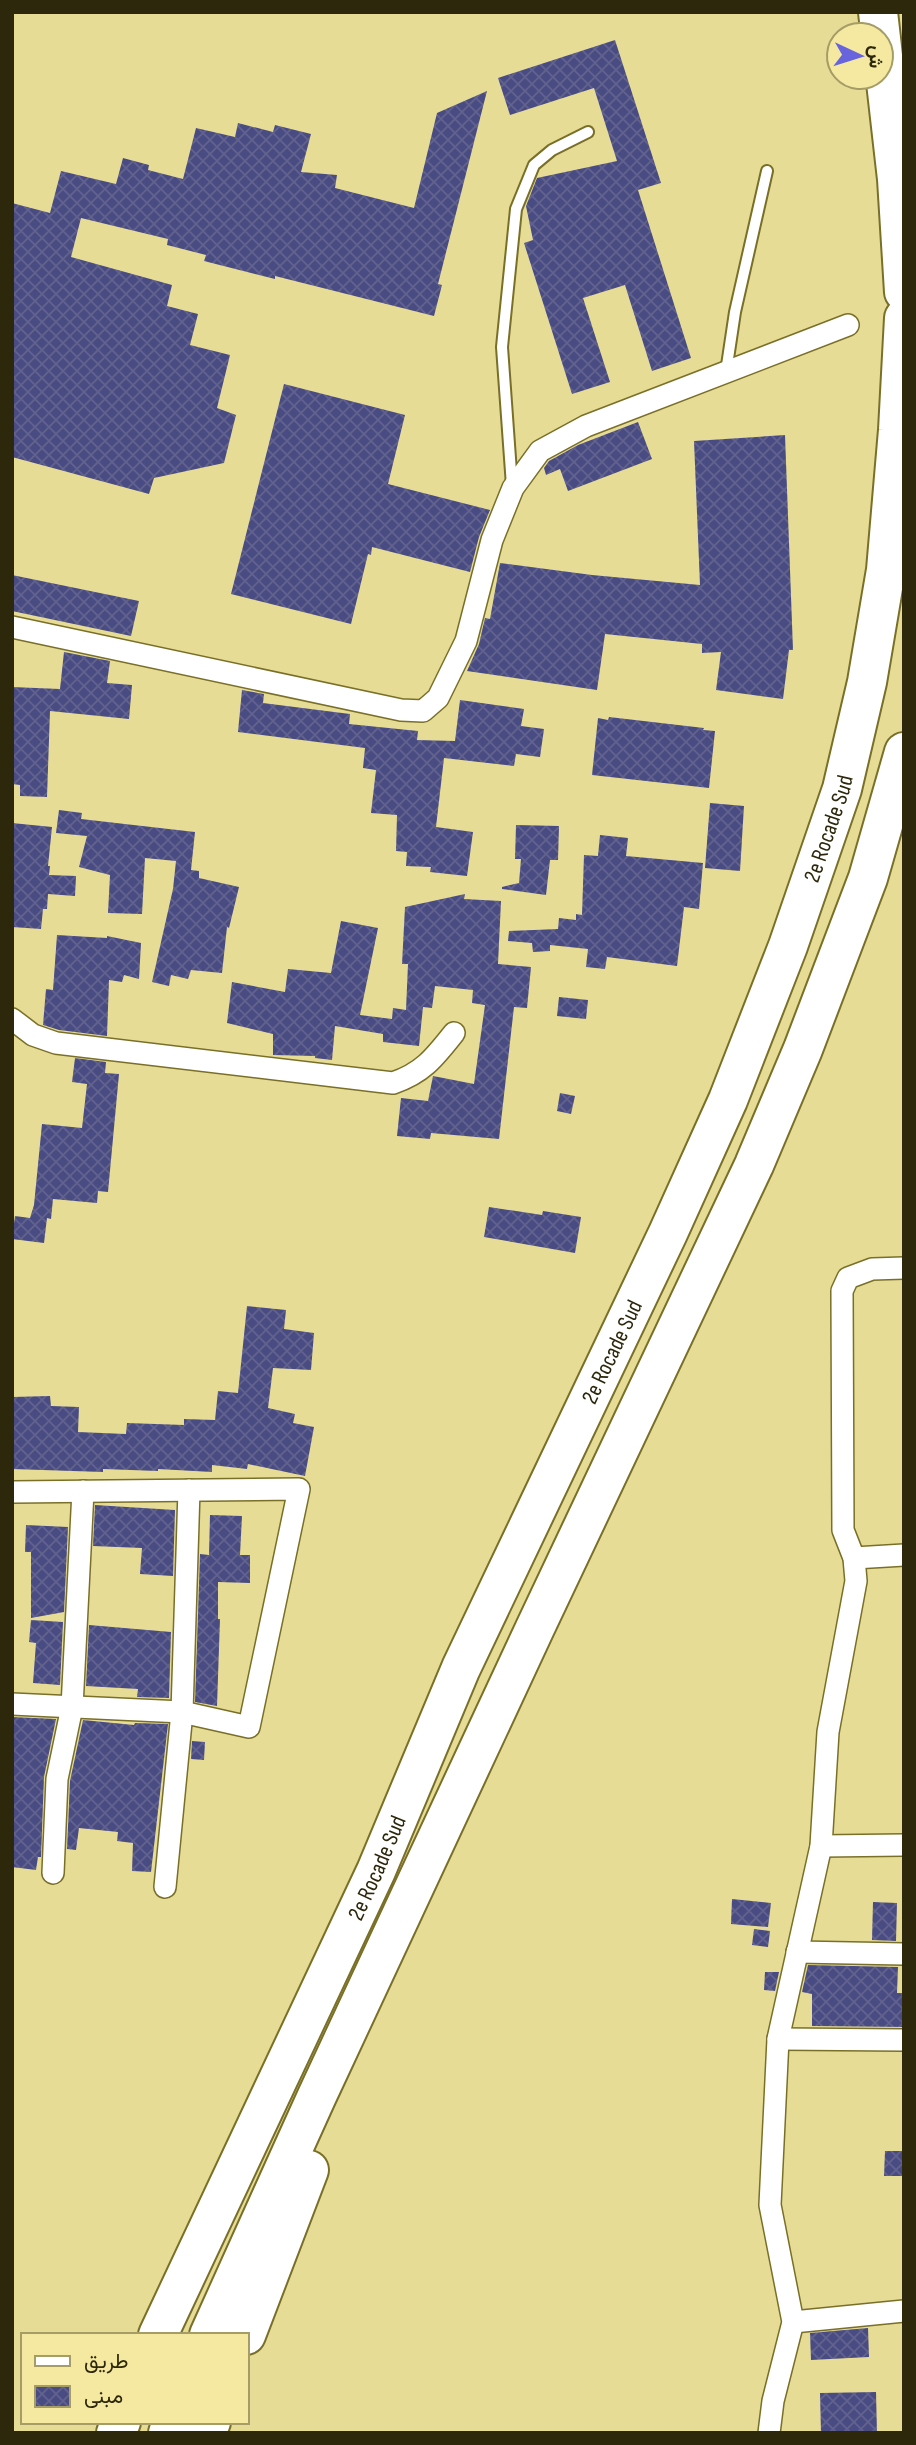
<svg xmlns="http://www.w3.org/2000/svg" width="916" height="2445" font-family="'Sofia Sans Condensed',Vazirmatn,sans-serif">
  <defs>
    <pattern id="building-cross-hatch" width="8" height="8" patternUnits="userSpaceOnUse" patternTransform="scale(1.75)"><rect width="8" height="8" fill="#494b83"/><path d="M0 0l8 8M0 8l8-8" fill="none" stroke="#61628d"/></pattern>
  </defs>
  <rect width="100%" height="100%" fill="#e7dc95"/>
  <g fill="url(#building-cross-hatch)">
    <polygon points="615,40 661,183 638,190 691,358 652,371 625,285 583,298 610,382 572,394 524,243 533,240 526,206 537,178 617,161 594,88 510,115 498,78"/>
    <polygon points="487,91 438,284 442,285 434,316 275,276 275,279 204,261 206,255 167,245 168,239 81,218 71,257 172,285 167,306 198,314 190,345 230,355 217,408 236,415 224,463 154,478 149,494 12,457 12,203 50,213 61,171 116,184 123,158 149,165 148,170 183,179 196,128 235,137 238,123 273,132 275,125 311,134 301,172 337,175 335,188 414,208 437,113"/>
    <polygon points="284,384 405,415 388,484 490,510 479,537 470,572 372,547 371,555 368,554 351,624 231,594"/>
    <polygon points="638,422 652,459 568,491 560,469 546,475 544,468 549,461 578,445"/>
    <polygon points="785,435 793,650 789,650 783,699 716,690 721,652 702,653 702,644 605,634 597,690 467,671 479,644 485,618 490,619 500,563 592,575 700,585 694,441"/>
    <polygon points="12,575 139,601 131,636 12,611"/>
    <polygon points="64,652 110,661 107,683 132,685 129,719 50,711 47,797 20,796 20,785 12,784 12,687 60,689"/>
    <polygon points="242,690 264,694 263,703 350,714 349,724 418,731 417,740 455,741 460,700 524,709 521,726 544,729 540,757 516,754 514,766 444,758 436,827 473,832 467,876 430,872 431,867 406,866 407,852 396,851 397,815 371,813 376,770 363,768 365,748 238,732"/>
    <polygon points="609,717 704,728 703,730 715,731 709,788 592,775 598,718 608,720"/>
    <polygon points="710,803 744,806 740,871 705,868"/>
    <polygon points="59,810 82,813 81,819 195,832 191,870 199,871 199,878 239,887 229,928 227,927 222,973 191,970 188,979 171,975 169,986 152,982 173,889 176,861 145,858 142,914 108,913 110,875 79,867 87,836 56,833"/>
    <polygon points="12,823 52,827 48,866 50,866 49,875 76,876 75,896 48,894 47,909 43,909 41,929 12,927"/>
    <polygon points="516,825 559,826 558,860 550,860 546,895 502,889 502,887 519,883 521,859 515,859"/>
    <polygon points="600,835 628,838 626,856 703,863 699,909 684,907 677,966 607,957 605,969 586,967 588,949 550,945 550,951 533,952 532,943 508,941 509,931 558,929 559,918 576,920 576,914 582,915 584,855 598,856"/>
    <polygon points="465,894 464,899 501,901 498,964 531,967 527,1008 514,1007 499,1139 431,1133 430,1139 397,1136 401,1098 428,1101 433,1076 474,1084 485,1005 472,1003 473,990 435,986 432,1008 423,1007 419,1046 383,1042 383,1034 335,1026 332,1060 315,1058 315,1056 273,1055 273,1034 227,1023 232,982 285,992 288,969 331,973 341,921 378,928 360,1015 392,1019 393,1008 406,1010 408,964 402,964 405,907"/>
    <polygon points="57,935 107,938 107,936 141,943 139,979 124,975 122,982 109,980 107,1036 59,1030 43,1025 46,989 53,990"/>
    <polygon points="559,997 588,1000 586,1019 557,1016"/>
    <polygon points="75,1058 106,1062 105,1073 119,1074 108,1192 98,1191 97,1203 53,1199 51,1219 47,1218 44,1243 12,1239 15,1216 30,1218 34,1205 42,1124 82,1128 87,1084 72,1082"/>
    <polygon points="560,1093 575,1096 571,1114 557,1111"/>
    <polygon points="489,1207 542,1215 543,1211 581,1217 575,1253 484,1237"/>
    <polygon points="247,1306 286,1310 284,1329 314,1333 311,1370 273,1368 268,1408 295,1414 293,1423 314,1427 305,1476 248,1464 247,1469 212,1465 212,1472 158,1469 158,1471 103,1469 103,1472 12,1469 12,1397 50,1396 51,1406 79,1407 78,1432 126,1434 127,1423 184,1425 184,1419 215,1420 218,1391 238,1393"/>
    <polygon points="95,1505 175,1510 173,1576 140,1574 142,1548 93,1546"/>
    <polygon points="210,1515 242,1516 240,1555 250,1555 250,1583 218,1582 218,1619 220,1619 217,1706 195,1702 200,1554 209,1555"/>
    <polygon points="26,1525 68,1527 64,1612 31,1618 31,1552 25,1552"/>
    <polygon points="31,1620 63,1622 60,1685 33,1683 36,1643 29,1642"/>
    <polygon points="89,1625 171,1632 169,1698 137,1697 138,1689 86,1686"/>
    <polygon points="12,1717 56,1719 44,1777 41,1857 38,1857 36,1870 12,1867"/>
    <polygon points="83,1720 134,1725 135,1723 168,1724 151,1872 132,1871 133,1843 117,1841 118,1832 79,1828 76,1850 67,1849 70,1781"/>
    <polygon points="192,1741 205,1742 204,1760 191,1759"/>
    <polygon points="732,1899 771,1903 768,1927 731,1924"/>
    <polygon points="873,1902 897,1903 896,1941 872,1940"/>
    <polygon points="754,1929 770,1931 768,1947 752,1945"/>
    <polygon points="808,1965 898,1967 897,1993 904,1993 904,2027 812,2026 812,1994 802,1992"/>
    <polygon points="765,1972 779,1972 775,1991 764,1990"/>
    <polygon points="885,2151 904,2151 904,2176 884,2176"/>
    <polygon points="868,2328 869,2357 811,2360 810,2333"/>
    <polygon points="876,2392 877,2433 821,2433 820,2393"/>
  </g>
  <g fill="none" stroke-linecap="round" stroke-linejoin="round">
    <defs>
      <g id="service">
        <polyline points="726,372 735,312 767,171"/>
        <polyline points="512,486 502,347 516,209 534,165 552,150 588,132"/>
      </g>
      <g id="minor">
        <polyline points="12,627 401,710 423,711 438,698 466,641 492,540 513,488 540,451 586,426 848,325"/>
        <path d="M12 1019 33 1035 56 1043 393 1083C423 1073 435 1057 454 1033"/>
        <polyline points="12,1492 299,1489 249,1727 182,1712 12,1704"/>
        <polyline points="854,1558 904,1555"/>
        <polyline points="821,1846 904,1845"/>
        <polyline points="53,1873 57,1779 72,1707 83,1491"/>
        <polyline points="165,1887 182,1712 189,1490"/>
        <polyline points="797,1952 904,1954"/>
        <polyline points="778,2039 904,2040"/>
        <polyline points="793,2322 904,2311"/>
        <polyline points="769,2433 773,2401 793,2322 770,2205 778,2039 821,1846 828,1732 856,1581 854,1558 843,1530 842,1291 848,1278 872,1269 904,1268"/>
      </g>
      <g id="motorway">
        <polyline points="878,12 897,179 904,292"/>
        <path id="s1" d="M158 2335 376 1871 461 1668 668 1233 728 1100 788 946 842 789 867 682 886 570 898 430 904 318"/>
        <polyline points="209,2335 316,2098 535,1628 754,1165 803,1049 868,878 904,752"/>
        <polyline points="246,2335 309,2170"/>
        <polyline points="116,2433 121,2422"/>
        <polyline points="168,2433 172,2422"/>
        <polyline points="206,2433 211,2422"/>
      </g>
    </defs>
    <use href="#service" stroke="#7a6f28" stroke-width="14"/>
    <use href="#minor" stroke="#7a6f28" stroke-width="24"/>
    <use href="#motorway" stroke="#7a6f28" stroke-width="42"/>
    <use href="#service" stroke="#fff" stroke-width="10"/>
    <use href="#minor" stroke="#fff" stroke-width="21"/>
    <use href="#motorway" stroke="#fff" stroke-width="38"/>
  </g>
  <g text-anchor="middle" stroke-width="7" stroke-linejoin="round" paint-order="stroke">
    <g font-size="23" fill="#2d280b" stroke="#f5e9a2">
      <text dy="8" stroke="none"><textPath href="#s1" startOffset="1650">2e Rocade Sud</textPath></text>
      <text dy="8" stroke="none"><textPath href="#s1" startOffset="1083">2e Rocade Sud</textPath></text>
      <text dy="8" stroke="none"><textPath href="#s1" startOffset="516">2e Rocade Sud</textPath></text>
    </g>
  </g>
  <rect width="916" height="2445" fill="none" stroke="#2d280b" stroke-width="28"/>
  <rect x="21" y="2333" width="228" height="91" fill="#f5e9a2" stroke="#a59c66" stroke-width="2"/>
  <rect x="35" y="2356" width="35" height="10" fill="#ffffff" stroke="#a59c66" stroke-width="2"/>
  <text x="84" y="2368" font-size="21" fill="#2d280b">طريق</text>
  <rect x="35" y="2386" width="35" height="21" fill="url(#building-cross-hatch)" stroke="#a59c66" stroke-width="2"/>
  <text x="84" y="2403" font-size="21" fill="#2d280b">مبنى</text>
  <g transform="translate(860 56) rotate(94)"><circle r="33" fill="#f5e9a2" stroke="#a59c66" stroke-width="2"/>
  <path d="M0-5L12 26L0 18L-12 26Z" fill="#6864dd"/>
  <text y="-10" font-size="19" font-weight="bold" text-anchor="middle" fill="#2d280b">ش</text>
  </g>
</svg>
